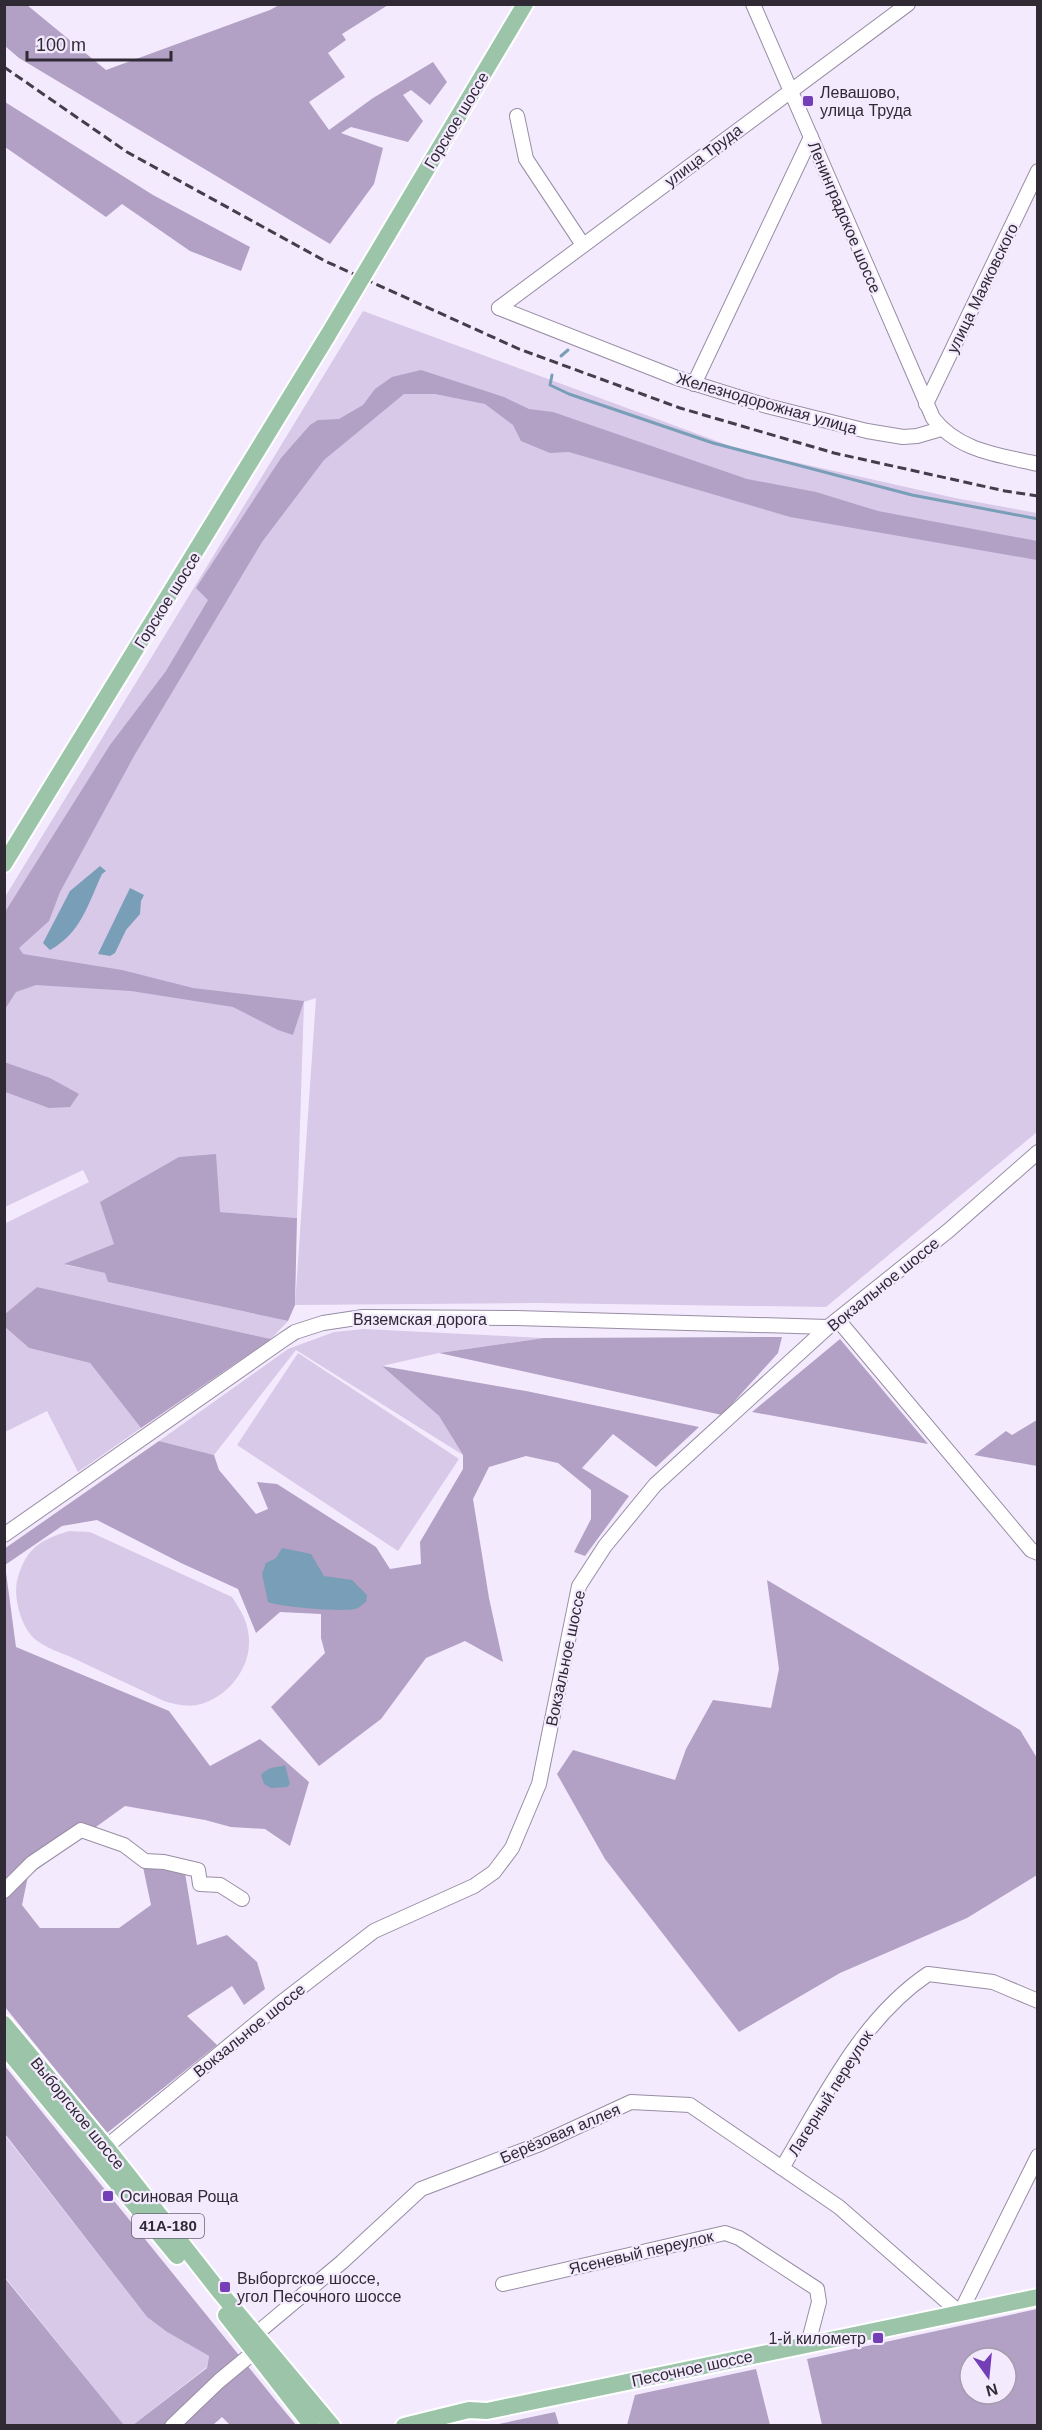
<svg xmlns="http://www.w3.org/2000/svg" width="1042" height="2430" font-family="Helvetica,sans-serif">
  <rect width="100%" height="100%" fill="#f4eafe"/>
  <g fill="#d8c9e8">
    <polygon points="363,311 741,450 955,498 1037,513 1037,1132 826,1307 537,1303 295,1305 316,998 304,1002 297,1218 220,1212 114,1244 66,1265 106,1273 108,1282 288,1321 271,1339 37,1287 5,1314 4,1224 89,1182 83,1170 5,1207 5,897"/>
    <polygon points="5,1327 29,1348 90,1363 141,1428 78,1472 47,1411 5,1432"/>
    <polygon points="364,1329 544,1338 439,1353 382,1366 439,1416 463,1455 296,1350 214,1455 159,1441 288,1349 334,1332"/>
    <polygon points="298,1353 459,1459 398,1551 237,1445"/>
    <path d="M69 1531 90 1532 232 1597C239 1608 246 1618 248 1631 255 1664 229 1698 197 1705 186 1707 174 1704 164 1701 134 1687 103 1672 73 1658 62 1653 46 1648 36 1640 21 1628 12 1595 18 1577 27 1548 40 1540 69 1531Z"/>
    <polygon points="4,2134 147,2317 167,2332 209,2356 207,2367 133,2425 124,2425 5,2277"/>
  </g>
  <g fill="#b2a0c5" fill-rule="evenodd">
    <polygon points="5,4 27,5 106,70 270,10 279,5 388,5 342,34 346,40 328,53 345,77 309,102 329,130 373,98 433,62 447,82 430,105 411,90 403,95 423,121 408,142 351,127 341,133 383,148 374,184 330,244 19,58 5,46"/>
    <polygon points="5,102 153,195 250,247 241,271 190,251 122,204 106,217 5,147"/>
    <polygon points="421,370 504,397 529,409 553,412 747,479 816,492 878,511 1037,541 1037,560 790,517 569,452 550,453 521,441 513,425 485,404 435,394 404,394 324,460 262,542 134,756 60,892 49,921 19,948 23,954 122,970 193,988 304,1001 293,1035 278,1030 233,1007 131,991 36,985 16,992 5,1009 5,912 110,745 166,671 208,600 196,588 281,458 310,425 318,420 339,419 363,405 375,389 392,377"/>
    <polygon points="4,1062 50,1078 79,1094 70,1107 49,1108 8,1093 5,1092"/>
    <polygon points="216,1154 220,1212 297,1218 295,1305 288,1321 108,1282 105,1273 64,1264 114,1244 100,1202 179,1157"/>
    <polygon points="37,1287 271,1339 141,1428 90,1363 29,1348 5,1327 5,1314"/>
    <polygon points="782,1337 778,1353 722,1415 439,1353 544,1338"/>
    <polygon points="840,1339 928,1444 752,1412"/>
    <polygon points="382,1366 526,1391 699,1427 656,1467 613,1434 582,1468 629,1496 585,1556 574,1552 591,1519 591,1490 558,1463 526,1456 489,1467 473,1499 489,1598 503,1662 465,1641 426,1658 381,1719 319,1766 271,1707 325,1653 321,1638 321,1614 280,1612 256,1633 238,1589 181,1563 97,1520 62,1526 5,1565 16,1647 169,1711 210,1766 260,1739 309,1782 290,1846 265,1829 231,1827 205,1820 125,1806 28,1876 22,1905 40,1928 119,1928 151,1905 143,1867 185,1873 197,1945 227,1935 257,1962 265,1989 244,2005 232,1986 187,2016 217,2045 107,2133 5,2007 4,1549 159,1441 214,1455 219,1470 256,1514 268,1509 257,1482 277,1484 376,1547 390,1569 421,1564 420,1542 463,1469 463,1455 439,1416"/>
    <polygon points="1037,1420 1037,1466 974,1455 1006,1431 1012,1435"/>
    <polygon points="767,1580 1020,1730 1037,1758 1037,1875 967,1918 840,1973 739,2032 605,1859 557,1774 573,1750 675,1780 686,1749 713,1700 771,1708 779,1669"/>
    <polygon points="4,2065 272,2396 296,2425 230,2425 222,2417 213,2425 133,2425 207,2368 209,2356 167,2332 147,2317 5,2134"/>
    <polygon points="4,2277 124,2425 5,2425"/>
    <path d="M1037 2309V2425H822L807 2359ZM970 2358H1006V2394H970Z"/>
    <polygon points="756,2369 770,2425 627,2425 635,2395"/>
    <polygon points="555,2412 559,2425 498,2425 499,2424"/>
  </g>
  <g fill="#799eb7">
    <path d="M100 866 106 871 102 874C88 904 81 933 50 950L43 943 70 891Z"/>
    <polygon points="130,888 144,895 141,901 140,914 126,930 115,953 110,956 98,954"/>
    <path d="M282 1548 311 1554 324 1576 352 1580 367 1595 366 1602C363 1604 361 1606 358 1608 347 1613 280 1607 268 1602L262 1574 266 1563 276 1558Z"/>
    <path d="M285 1765 290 1784 287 1787 271 1788 264 1784 261 1775C271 1765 274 1769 285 1765Z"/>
  </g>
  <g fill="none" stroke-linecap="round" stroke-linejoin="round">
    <g stroke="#799eb7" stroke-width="3">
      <polyline points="561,356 568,350"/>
      <polyline points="552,375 550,385 569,394 713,443 912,495 1038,519"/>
    </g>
    <defs>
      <g id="minor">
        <path d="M753 4 933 418C958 451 999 455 1038 464"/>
        <polyline points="517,116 526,159 583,245"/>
        <polyline points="499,308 908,4"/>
        <polyline points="499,308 677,378 767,406 867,431 903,437 917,436 941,429"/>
        <polyline points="694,384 811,137"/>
        <polyline points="926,404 1038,171"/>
        <polyline points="838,1320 1031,1550 1038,1553"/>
        <polyline points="4,1535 283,1340 295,1332 323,1323 363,1317 516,1318 828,1327"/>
        <polyline points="4,1891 32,1863 81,1830 124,1845 145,1861 164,1862 198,1870 200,1884 220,1885 242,1899"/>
        <polyline points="106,2147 282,2002 374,1931 474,1886 494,1872 512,1848 539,1784 579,1586 605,1546 655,1485 828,1327 948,1231 1038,1152"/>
        <path d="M782 2168C823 2100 860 2020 928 1974L993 1982 1038 2001"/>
        <polyline points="503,2284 725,2233 739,2238 817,2289 819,2302 808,2344"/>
        <polyline points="256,2334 342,2262 421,2189 540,2144 631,2102 690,2105 839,2207 960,2313 1038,2156"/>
        <polyline points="172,2426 219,2381 254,2352"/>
      </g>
      <g id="major">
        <polyline points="387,236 525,4"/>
        <polyline points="4,864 328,335"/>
        <polyline points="4,2024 106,2147 219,2291 332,2426"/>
        <polyline points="4,2046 177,2256"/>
        <polyline points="226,2315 312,2426"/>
        <polyline points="404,2426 469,2410 487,2411 1038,2297"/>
      </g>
    </defs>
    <use href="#minor" stroke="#988da4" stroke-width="16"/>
    <use href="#major" stroke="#fff" stroke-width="20"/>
    <use href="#minor" stroke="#fff" stroke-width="14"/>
    <use href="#major" stroke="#9bc4a9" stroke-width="16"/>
    <polyline stroke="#433e49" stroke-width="3" stroke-dasharray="9 4.5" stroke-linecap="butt" points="4,67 127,152 325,261 519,349 680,408 834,453 1005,491 1038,496"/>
    <defs>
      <polyline id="major-bridge" points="328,335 387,236"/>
    </defs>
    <use href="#major-bridge" stroke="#fff" stroke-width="20" stroke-linecap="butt"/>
    <use href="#major-bridge" stroke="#9bc4a9" stroke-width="16"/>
  </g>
  <g fill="#743fb6" stroke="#f4eafe" stroke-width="2">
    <rect x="802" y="95" width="12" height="12" rx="3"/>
    <rect x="102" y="2190" width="12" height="12" rx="3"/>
    <rect x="219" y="2281" width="12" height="12" rx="3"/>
    <rect x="872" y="2332" width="12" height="12" rx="3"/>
  </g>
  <g text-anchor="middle" stroke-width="4.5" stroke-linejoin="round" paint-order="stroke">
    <rect fill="#f4eafe" stroke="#6a6471" stroke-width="1.5" x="132" y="2214" width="72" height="24" rx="4.5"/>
    <g font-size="15" font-weight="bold" fill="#2f2a34">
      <text x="168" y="2231">41А-180</text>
    </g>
    <g font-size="16" fill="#2f2a34" stroke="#f4eafe" text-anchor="start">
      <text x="820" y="98">Левашово,<tspan x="820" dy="18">улица Труда</tspan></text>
      <text x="120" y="2202">Осиновая Роща</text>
      <text x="237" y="2284">Выборгское шоссе,<tspan x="237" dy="18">угол Песочного шоссе</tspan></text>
      <text x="866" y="2344" text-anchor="end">1-й километр</text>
    </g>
    <g font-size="16" fill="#2f2a34" stroke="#f4eafe">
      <text transform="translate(456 120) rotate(-59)" y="6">Горское шоссе</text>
      <text transform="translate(703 155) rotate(-37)" y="6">улица Труда</text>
      <text transform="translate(845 217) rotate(67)" y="6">Ленинградское шоссе</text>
      <text transform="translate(982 288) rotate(-64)" y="6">улица Маяковского</text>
      <text transform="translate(767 403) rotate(16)" y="6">Железнодорожная улица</text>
      <text transform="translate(167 600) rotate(-58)" y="6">Горское шоссе</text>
      <text transform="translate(883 1284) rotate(-39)" y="6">Вокзальное шоссе</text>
      <text x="420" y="1325">Вяземская дорога</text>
      <text transform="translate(565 1658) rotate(-78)" y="6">Вокзальное шоссе</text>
      <text transform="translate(249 2030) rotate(-39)" y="6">Вокзальное шоссе</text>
      <text transform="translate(830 2093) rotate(-58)" y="6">Лагерный переулок</text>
      <text transform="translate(78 2113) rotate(51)" y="6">Выборгское шоссе</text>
      <text transform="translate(560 2133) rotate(-23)" y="6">Берёзовая аллея</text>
      <text transform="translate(641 2252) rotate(-13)" y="6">Ясеневый переулок</text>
      <text transform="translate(692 2368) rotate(-12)" y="6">Песочное шоссе</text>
    </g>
  </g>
  <rect width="1042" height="2430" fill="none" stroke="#2f2a34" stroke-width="12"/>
  <g transform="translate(988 2376) rotate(165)"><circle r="28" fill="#f4eafe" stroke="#a59dad" stroke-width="1.5"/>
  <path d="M0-4.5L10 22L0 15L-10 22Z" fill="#743fb6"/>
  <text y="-9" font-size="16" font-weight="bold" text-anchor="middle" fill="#2f2a34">N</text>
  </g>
  <path d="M27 51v9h144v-9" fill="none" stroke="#2f2a34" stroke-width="3"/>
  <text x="36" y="51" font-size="18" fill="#2f2a34" stroke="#f4eafe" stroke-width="4.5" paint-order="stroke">100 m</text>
</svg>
